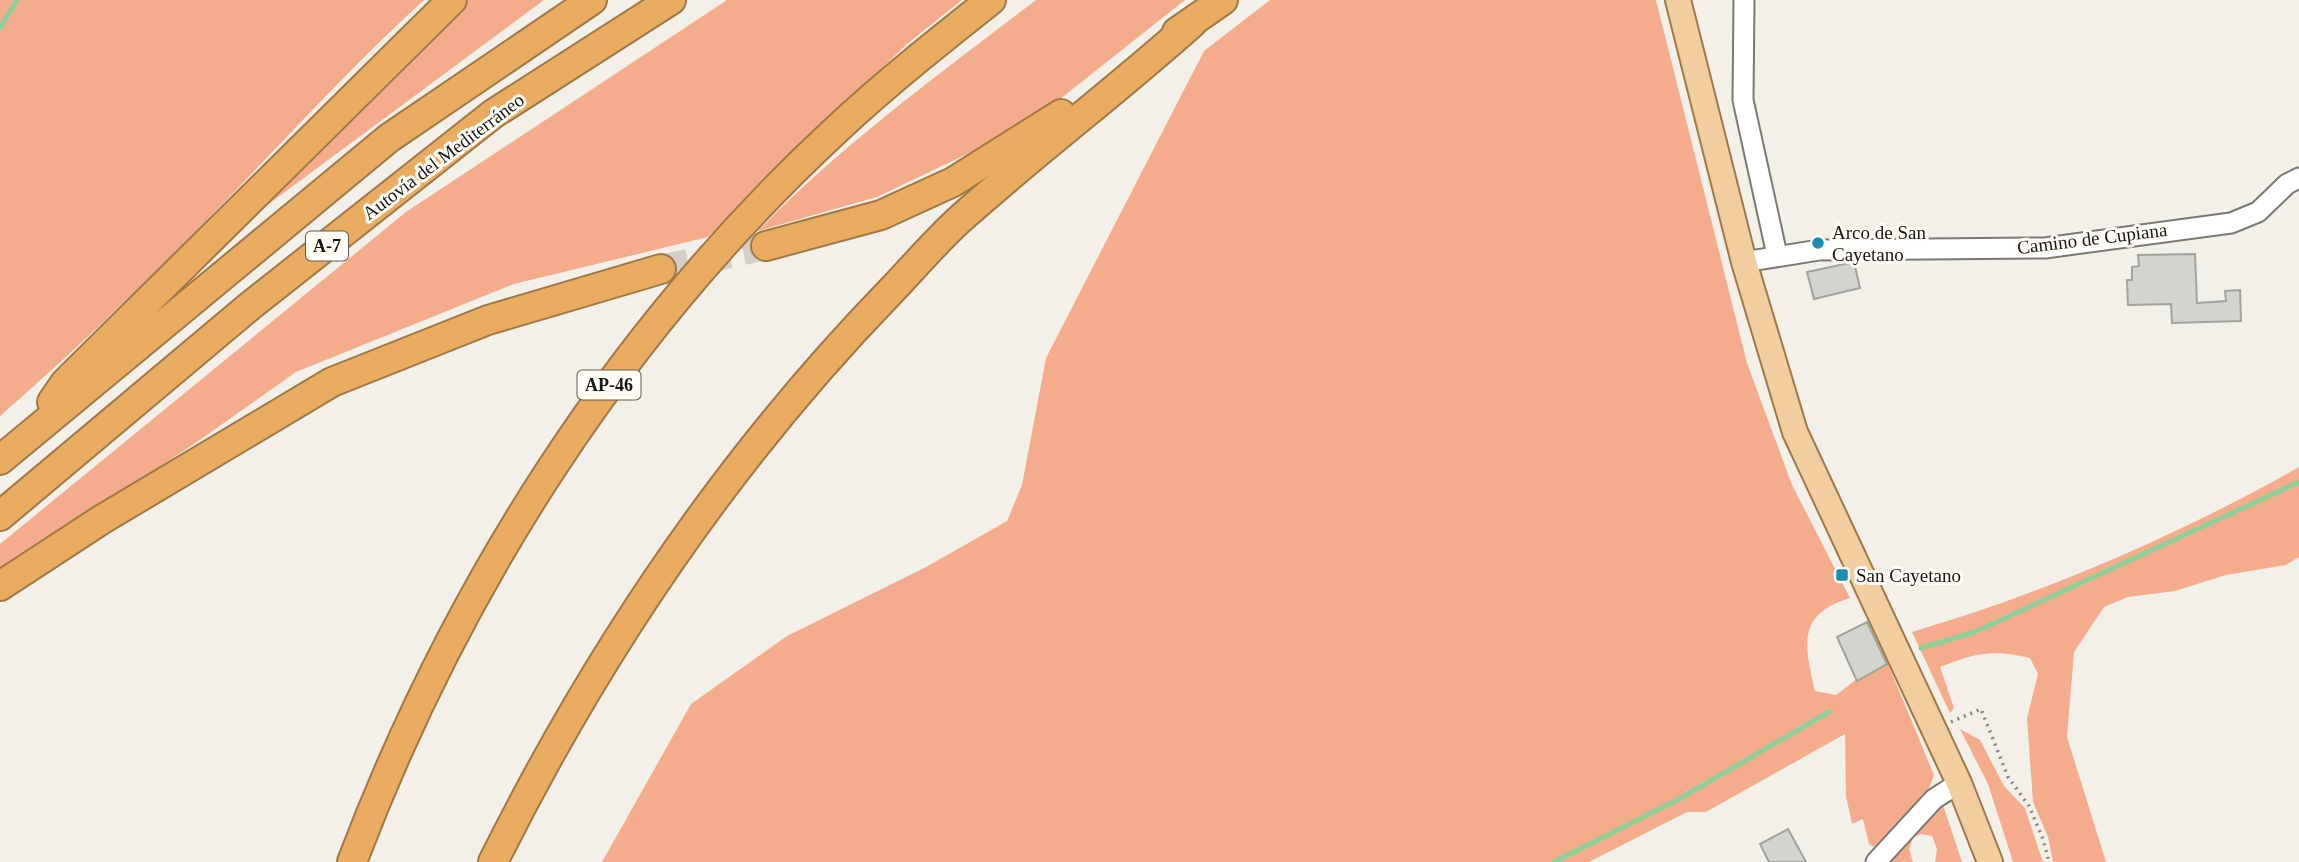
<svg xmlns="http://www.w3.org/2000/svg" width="2299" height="862" font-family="'Times New Roman',serif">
  <rect width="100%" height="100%" fill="#f2f0e8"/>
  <g fill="#f5ac8d">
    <path d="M0 0H424C346 71 275 151 201 226 136 292 69 356 0 416Z"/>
    <polygon points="469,0 544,0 262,209 344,119"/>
    <polygon points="727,0 962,0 907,44 708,237 514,284 296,372 197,442 0,572 0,544 406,212"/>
    <path d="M1036 0H1185L1026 126 877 197 758 231C841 145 941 73 1036 0Z"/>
    <path d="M1270 0H1656L1747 363 1792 485 1850 598C1797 614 1804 645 1815 691L1836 695 1857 679 1888 664 1934 775 1929 788 1881 845 1874 847 1869 844 1863 819 1852 824 1846 796 1845 734 1706 812H1687L1589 862H602L691 704 787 636 926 567 1007 521 1022 485 1046 358 1204 51Z"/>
    <path d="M2299 467V557L2286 565 2226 575 2175 591 2128 597 2104 607 2074 652 2067 737 2106 862H2053L2048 837 2033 802 2027 718 2038 674 2030 658C1994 649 1974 653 1940 667L1954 708 1950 713 1912 632C2045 593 2179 535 2299 467Z"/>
    <polygon points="1960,729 1980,740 2004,786 2025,808 2043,862 2013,862 1988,784"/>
    <polygon points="1935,803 1943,805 1962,862 1935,862 1937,849 1932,836 1921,834 1913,838 1909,849 1913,862 1884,862"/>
  </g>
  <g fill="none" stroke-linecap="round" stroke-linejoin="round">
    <g stroke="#90d09a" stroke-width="5">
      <polyline points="0,28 17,0"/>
      <polyline points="1921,648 1975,632 2299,482"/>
      <polyline points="1554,862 1677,800 1829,712"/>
    </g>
  </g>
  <g fill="#d2d4cd" stroke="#a1a49d" stroke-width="2">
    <polygon points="2195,254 2197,303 2226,301 2225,291 2240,290 2241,321 2172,323 2171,304 2128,305 2127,280 2132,280 2132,267 2139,266 2138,255"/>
    <polygon points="1854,262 1860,288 1814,299 1807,272"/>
    <polygon points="1867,622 1887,664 1857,681 1837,637"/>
    <polygon points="1788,829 1806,862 1769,862 1760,844"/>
  </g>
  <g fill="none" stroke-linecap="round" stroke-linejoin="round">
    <polyline stroke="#d1cfc8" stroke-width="28" stroke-dasharray="28 14" stroke-linecap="butt" points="661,269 766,246"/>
    <defs>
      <g id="minor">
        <polyline points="1744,0 1743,100 1777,255"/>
        <polyline points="1744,262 1819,250 2045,248 2231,223 2258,212 2287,184 2299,178"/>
        <polyline points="1876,862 1934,799 1959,783"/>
      </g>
      <polyline id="major" points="1678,0 1744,262 1795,432 1959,783 1990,862"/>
      <g id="highway">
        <polyline points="1177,32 1223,0"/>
        <polyline points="766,246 881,215 953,182 1061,114"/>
        <polyline points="52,402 65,383 452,0"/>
        <polyline points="0,460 389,138 592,0"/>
        <polyline points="0,516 250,306 493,114 671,0"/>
        <polyline points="0,586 101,520 332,382 488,320 661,269"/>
        <path d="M352 862C456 587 619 331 836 130 885 84 938 42 991 0"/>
        <path d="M493 862C597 653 728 459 890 292 913 268 935 242 959 220 1035 152 1116 91 1192 23"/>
      </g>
    </defs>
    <use href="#minor" stroke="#7a7972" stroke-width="23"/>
    <use href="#major" stroke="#a07846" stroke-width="28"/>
    <use href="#highway" stroke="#a07846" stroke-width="32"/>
    <polyline stroke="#888781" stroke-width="3.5" stroke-dasharray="2 5" stroke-linecap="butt" points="1951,722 1981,709 2008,777 2029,806 2043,839 2049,862"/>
    <use href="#minor" stroke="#fff" stroke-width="19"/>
    <use href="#major" stroke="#f2cda0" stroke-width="24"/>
    <use href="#highway" stroke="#eaac61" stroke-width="28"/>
  </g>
  <g fill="#1d8cb1" stroke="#fffdf5" stroke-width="2.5">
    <circle cx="1818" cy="243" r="7"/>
    <rect x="1835" y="568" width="14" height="14" rx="3.5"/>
  </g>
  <g text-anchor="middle" stroke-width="6" stroke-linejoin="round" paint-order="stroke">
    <g fill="#fffdf5" stroke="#5c5b57" stroke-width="2">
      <rect x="306" y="231.5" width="42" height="29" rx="5"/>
      <rect x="577.5" y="370.5" width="63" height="29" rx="5"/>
    </g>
    <g font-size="18" font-weight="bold" fill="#161613">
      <text x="327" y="252">A-7</text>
      <text x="609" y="391">AP-46</text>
    </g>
    <g font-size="19" fill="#161613" stroke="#fffdf5">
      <text transform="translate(443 156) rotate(-37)" y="7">Autovía del Mediterráneo</text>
      <text transform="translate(2092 238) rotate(-7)" y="7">Camino de Cupiana</text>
    </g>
    <g font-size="19" fill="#161613" stroke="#fffdf5" text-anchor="start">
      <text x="1832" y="239">Arco de San<tspan x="1832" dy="22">Cayetano</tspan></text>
      <text x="1856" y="582">San Cayetano</text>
    </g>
  </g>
</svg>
